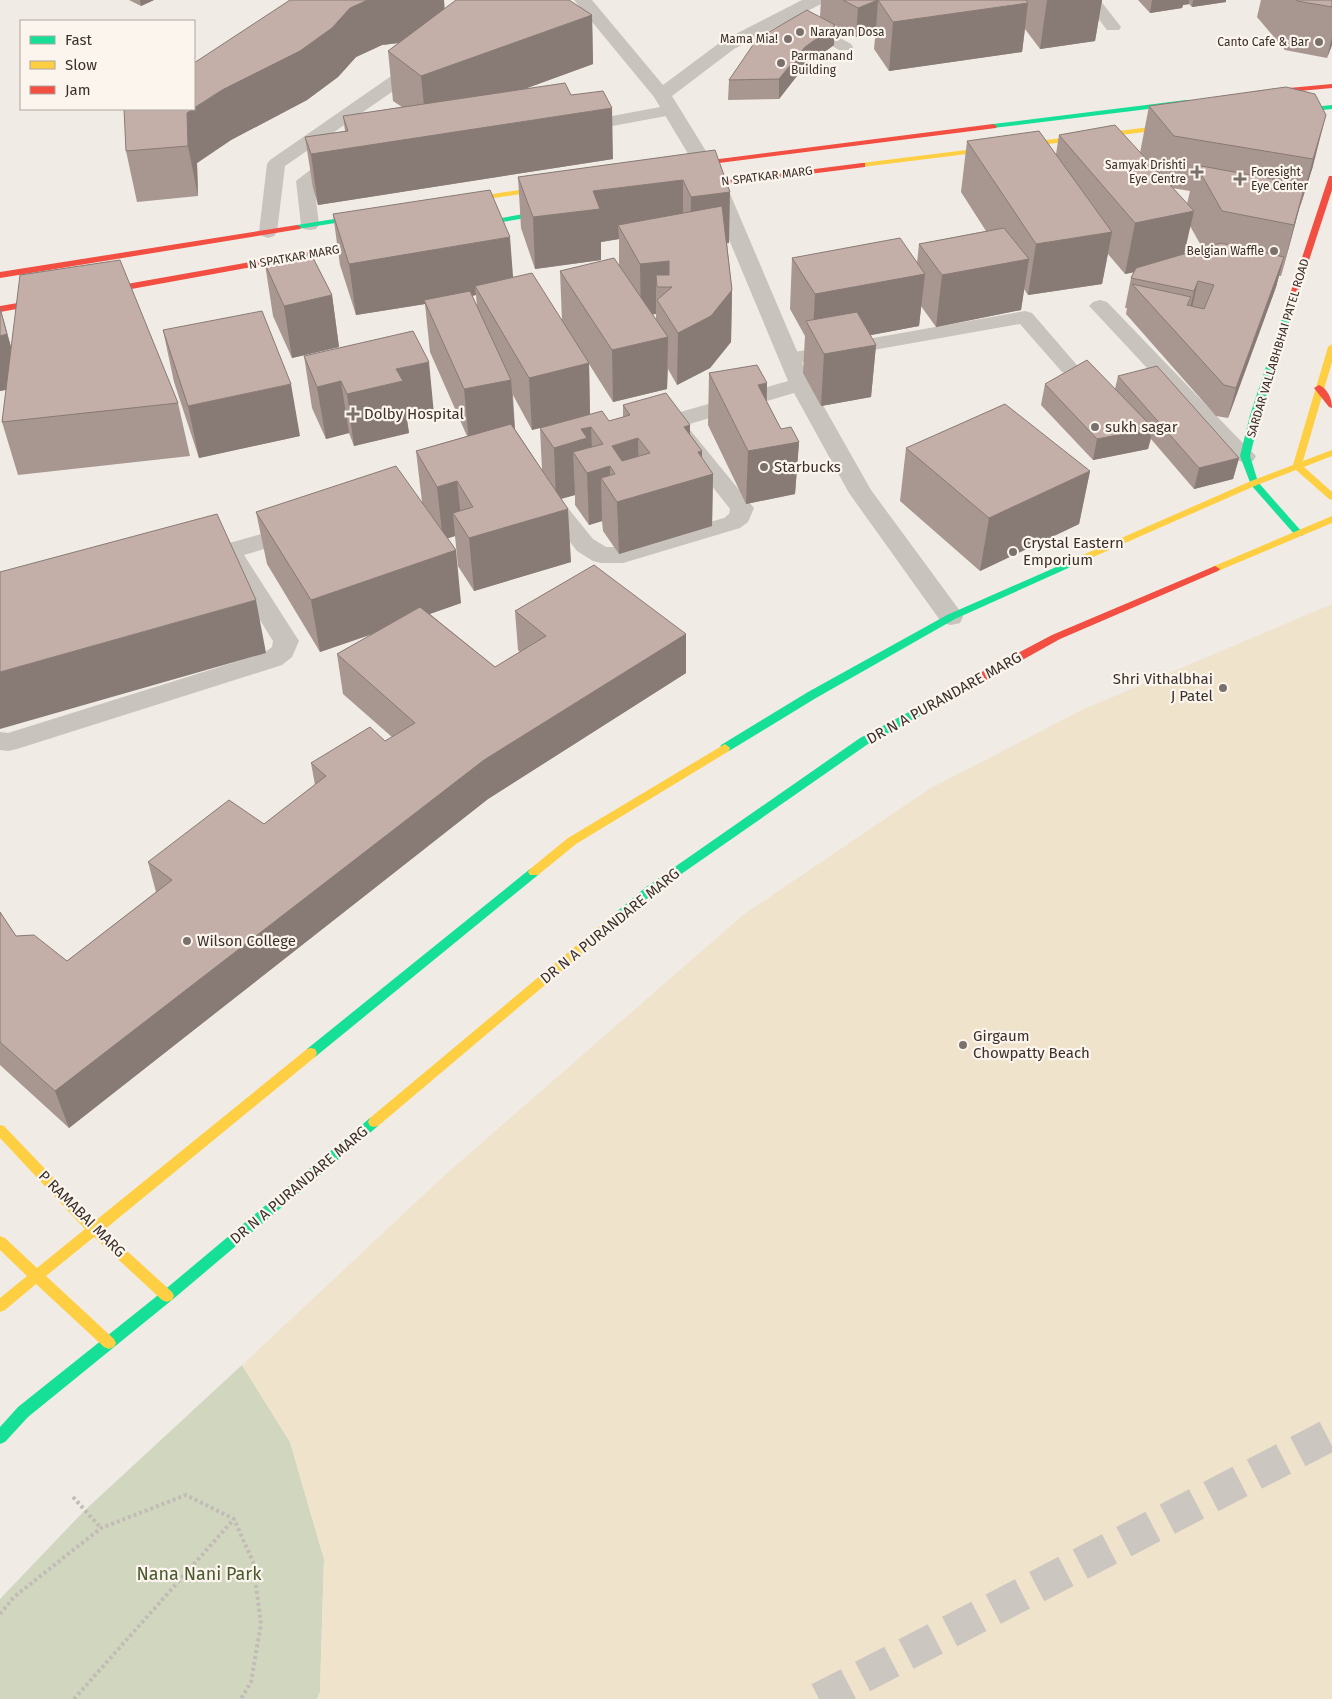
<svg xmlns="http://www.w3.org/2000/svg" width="1332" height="1699" font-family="'Fira Sans',sans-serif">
  <rect width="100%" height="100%" fill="#f0ebe5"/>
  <polygon fill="#d1d6bf" points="242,1365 290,1442 324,1559 320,1692 317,1699 0,1699 0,1599 84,1511"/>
  <polygon fill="#efe3cc" points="1332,604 1332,1699 317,1699 320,1692 324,1559 290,1442 242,1365 445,1175 743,915 929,789 1084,709"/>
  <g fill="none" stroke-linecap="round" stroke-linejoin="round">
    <polyline stroke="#ccc6c0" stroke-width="33" stroke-dasharray="33 16" stroke-linecap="butt" points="819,1699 1332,1434"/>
    <g stroke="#c2bbb6" stroke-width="4" stroke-dasharray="3 3" stroke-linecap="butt">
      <polyline points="73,1497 101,1528"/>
      <polyline points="0,1614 14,1597 101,1528 186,1495 234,1519 253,1562 261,1624 251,1682 241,1699"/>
      <polyline points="74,1699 234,1519"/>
    </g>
    <g fill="#c9c3be" fill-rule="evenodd">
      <polygon points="1084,0 1100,0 1121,27 1119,30 1107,30"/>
      <polygon points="806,19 851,44 853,47 851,50 839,50 800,27 798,24 800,21"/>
      <polygon points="419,60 425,61 427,65 425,69 285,166 277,232 274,236 268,238 262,236 259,232 267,164 270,160 413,61"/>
      <polygon points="671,105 677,106 680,110 677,114 580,132 574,131 571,127 574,123 580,122"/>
      <polygon points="338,152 344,153 347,157 344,161 314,183 319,225 316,229 310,230 304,229 301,225 296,181 332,153"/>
      <polygon points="1025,311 1032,313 1076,364 1079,368 1076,372 1069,374 1062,372 1020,324 789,365 782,363 779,359 782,355 789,353"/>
    </g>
    <g fill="#c9c3be" fill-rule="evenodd">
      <polygon points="574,0 592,0 663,85 722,41 802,0 824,0 821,4 734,49 672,96 725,182 811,384 871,490 960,611 963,617 960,623 951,625 942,623 849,493 794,393 686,425 754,508 748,522 740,528 623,563 601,563 593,561 577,551 534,496 538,491 546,489 554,491 593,539 606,547 622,547 724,518 729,514 730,509 668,430 650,435 642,433 639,428 642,423 788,381 705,182 654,97"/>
      <path d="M1100 300 1107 302 1231 431 1256 456 1253 461C1236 466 1227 452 1215 441L1093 310 1089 306 1093 302Z"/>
      <polygon points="297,524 305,527 309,532 305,537 244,555 299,641 292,657 282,665 17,749 8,751 0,750 0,732 8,733 264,653 272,647 273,641 223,561 196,569 187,567 184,561 187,555"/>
    </g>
    <g fill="#16e098" fill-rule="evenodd">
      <polygon points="1186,100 1189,100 1189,104 993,128 989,126 993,124"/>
      <polygon points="1332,105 1332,109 1284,114 1280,112 1284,110"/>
      <polygon points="558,208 561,208 561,212 467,228 463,226 467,224"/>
      <polygon points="371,213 375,215 374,217 297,229 293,227 297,225"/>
      <polygon points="1294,291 1298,294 1260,415 1250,456 1258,482 1302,532 1304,534 1302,536 1296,536 1251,485 1240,456 1250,415 1290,294"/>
      <polygon points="1072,560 1077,563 1075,565 955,619 816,698 729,751 721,751 720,748 721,745 808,692 947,615"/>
      <polygon points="982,673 987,677 986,680 868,744 654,893 616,925 608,925 606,922 608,919 646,887 860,738"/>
      <polygon points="534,868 538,869 540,872 538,875 315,1057 311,1058 307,1057 305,1053 307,1049 530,869"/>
      <polygon points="374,1117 378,1118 380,1122 378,1126 172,1300 28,1417 5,1442 0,1444 0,1427 18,1407 162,1292 370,1118"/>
    </g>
    <g fill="#ffcf43" fill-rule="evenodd">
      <polygon points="1182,123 1185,123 1185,127 862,167 858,165 862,163"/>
      <polygon points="556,184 559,184 559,188 456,204 452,202 456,200"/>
      <polygon points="1332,344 1332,362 1303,461 1332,450 1332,456 1304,467 1332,492 1332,500 1329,499 1296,470 1257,485 1075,565 1069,565 1067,563 1069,561 1251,481 1293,465 1328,347"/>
      <polygon points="1332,516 1332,523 1218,571 1212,571 1210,569 1212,567"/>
      <polygon points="725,744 730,748 729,751 576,844 538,875 530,875 528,872 530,869 568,838"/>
      <polygon points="612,917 616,919 618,922 616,925 378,1126 374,1127 370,1126 368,1122 370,1118 608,919"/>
      <polygon points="311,1048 315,1049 317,1053 315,1057 104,1230 172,1292 174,1296 172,1300 167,1302 162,1300 94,1237 46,1276 114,1339 116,1343 114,1347 109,1349 104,1347 36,1284 5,1310 0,1312 0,1298 27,1276 0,1250 0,1236 5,1238 37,1268 85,1229 0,1138 0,1125 4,1126 95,1221 307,1049"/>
    </g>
    <g fill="#f24e42" fill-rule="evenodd">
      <polygon points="1332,84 1332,88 1256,95 1252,93 1256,91"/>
      <polygon points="993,124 997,126 996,128 680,168 676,166 680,164"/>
      <polygon points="862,163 865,163 865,167 689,189 685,187 689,185"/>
      <polygon points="1329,176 1332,176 1332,190 1298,294 1294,297 1291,296 1290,294"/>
      <polygon points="297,225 301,227 300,229 0,278 0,272"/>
      <polygon points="375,240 378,240 378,244 93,296 89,293 93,290"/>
      <polygon points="53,297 57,300 56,302 0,312 0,306"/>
      <path d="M1319 385C1328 389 1332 399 1332 408L1329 407 1314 388Z"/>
      <polygon points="1215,566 1220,569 1218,571 1060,639 986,680 978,680 977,677 978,674 1052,635"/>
    </g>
  </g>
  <g fill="#a89690" fill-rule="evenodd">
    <polygon points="129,0 154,0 141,6"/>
    <polygon points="290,0 444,0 444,9 592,15 593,64 527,88 571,95 613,159 318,205 313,188 305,137 345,131 343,116 402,107 393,101 388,51 398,43 382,45 356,57 338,77 307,100 231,140 197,163 198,196 137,202 126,151"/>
    <polygon points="821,0 1102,0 1095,41 1040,49 1025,29 1022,52 889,71 874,49 876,28 856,37 820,17"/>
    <polygon points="1138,0 1226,0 1226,2 1192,7 1189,4 1183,5 1182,8 1150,13"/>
    <polygon points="1261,0 1332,0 1332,45 1327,58 1285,50 1257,17"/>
    <polygon points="834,45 804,67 779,99 728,100 729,80"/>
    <path d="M1315 94 1313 166 1299 210 1281 276H1279L1276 287 1228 418 1216 416 1126 314 1127 308H1125L1131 278 1134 272 1125 274 1108 254 1102 284 1028 295 1024 289 1021 310 936 327 921 306 919 326 870 335 876 345 871 397 821 406 803 373 805 336 790 309 792 258 917 263 919 244 986 231 961 192 967 141 1056 154 1059 135 1140 153 1149 106ZM1172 188 1190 191 1187 204ZM1190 226 1203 249 1184 254Z"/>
    <path d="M715 150 729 243H727L732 290 731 342 710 368 677 385 668 369 667 389 613 402 589 364 590 414 609 421 623 417V405L690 425V434L702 451V459L713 474 712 526 619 554 603 531 602 521 589 525 575 505V495L561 499 571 562 474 591 458 566 455 536 447 538 461 603 430 614 495 667 520 652 518 650 515 611 686 634V673L488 799 69 1128 0 1065V912L16 936 67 961 156 892 148 862 264 824 315 785 311 763 385 741 392 737 343 694 337 654 373 634 320 652 267 564 256 512 422 502 416 451 467 436 430 352 425 304 356 315 340 265 333 214 513 278 562 321 560 271 619 266V239L601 242V260L535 269 521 228 518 177ZM476 295 477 306 472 296ZM652 314H656V320ZM513 395 532 430 546 426 540 428 542 470 515 429Z"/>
    <polygon points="265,264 332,295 339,347 292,358 273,316"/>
    <polygon points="0,308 11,347 178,403 190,456 18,475 2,422 6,390 0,391"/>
    <polygon points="163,330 300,436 199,458 174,382"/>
    <polygon points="304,356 434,414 407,420 409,433 354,446 349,433 326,439 312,408"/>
    <polygon points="709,373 767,383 767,402 781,429 799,442 795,494 746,504 708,425"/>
    <polygon points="1118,376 1239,458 1233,479 1194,489 1151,439 1148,449 1093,460 1041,405 1045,384 1115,389"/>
    <polygon points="906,448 1090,471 1079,524 980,571 900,501"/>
  </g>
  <g fill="#887a75">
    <polygon points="140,0 154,0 141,6"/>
    <polygon points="368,0 444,0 447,37 382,45 356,57 338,77 307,100 231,140 197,163 198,196 188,146 187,113 350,8"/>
    <polygon points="878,0 876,28 856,37 858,8"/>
    <polygon points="1047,0 1102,0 1095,41 1040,49"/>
    <polygon points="1152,0 1189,0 1189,4 1183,5 1182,8 1150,13"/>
    <polygon points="1193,0 1226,0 1226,2 1192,7"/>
    <polygon points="1028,3 1022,52 889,71 893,22"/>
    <polygon points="592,15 593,64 426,125 421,76"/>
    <polygon points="835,25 834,45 804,67 779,99 779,79 805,47"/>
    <polygon points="1332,37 1332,45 1327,58"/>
    <polygon points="612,108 613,159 318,205 311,154"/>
    <polygon points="1326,115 1313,166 1299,210 1313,159"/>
    <polygon points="683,180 683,231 618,225 619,239 601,242 601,260 535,269 533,217 593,191"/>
    <polygon points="1305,185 1292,236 1281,276 1294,225"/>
    <polygon points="730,192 729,243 690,248 691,197"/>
    <polygon points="1194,211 1182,263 1125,274 1135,223"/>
    <polygon points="1112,232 1102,284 1028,295 1036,244"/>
    <polygon points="510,237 514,289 475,286 476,295 426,304 424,300 425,304 356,315 349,264"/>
    <polygon points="1284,257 1276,287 1228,418 1236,388"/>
    <polygon points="1029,259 1021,310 936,327 942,275"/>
    <polygon points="669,261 669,287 656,275 656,314 641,316 640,264"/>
    <polygon points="925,274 919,326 819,345 813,332 815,294"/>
    <polygon points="1198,281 1191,312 1187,321 1194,291"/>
    <polygon points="732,290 731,342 710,368 677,385 678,333"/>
    <polygon points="332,295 339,347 292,358 284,306"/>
    <polygon points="0,308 22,386 0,391"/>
    <polygon points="668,337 667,389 613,402 612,350"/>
    <polygon points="876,345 871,397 821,406 824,354"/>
    <polygon points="429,362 434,414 407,420 409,433 354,446 347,394 396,369"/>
    <polygon points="589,363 590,415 532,430 529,378"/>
    <polygon points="511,380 515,432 469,442 464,389"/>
    <polygon points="341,381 349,433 326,439 317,387"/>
    <polygon points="767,383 765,436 758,385"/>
    <polygon points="291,384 300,436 199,458 188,406"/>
    <polygon points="690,425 690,477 684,427"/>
    <polygon points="591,427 593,471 610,466 610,491 601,478 602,521 589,525 587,473 573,452 575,495 556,500 554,448 581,429"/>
    <polygon points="1153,428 1148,449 1093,460 1097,439"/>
    <polygon points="638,438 639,491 615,474 612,446"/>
    <polygon points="799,442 795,494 746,504 748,451"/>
    <polygon points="702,451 702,477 713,474 712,526 619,554 617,502 698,452"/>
    <polygon points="1239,458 1233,479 1194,489 1199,468"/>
    <polygon points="1090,471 1079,524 980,571 989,518"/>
    <polygon points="457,481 462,527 453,513 455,536 443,540 437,487"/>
    <polygon points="568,509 571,562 474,591 469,538"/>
    <polygon points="456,550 461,603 320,652 311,600"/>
    <polygon points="256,600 266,653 0,729 0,672"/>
    <polygon points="686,634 686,673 488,799 69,1128 55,1091 484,760"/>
  </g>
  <g fill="#c3afa7" stroke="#887a75" fill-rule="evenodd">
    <polygon points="290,0 368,0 350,8 332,28 300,51 222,90 194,108 194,63"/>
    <polygon points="456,0 569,0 592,15 421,76 388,51"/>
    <polygon points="843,0 878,0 858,8"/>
    <polygon points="878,0 1026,0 1028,3 893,22"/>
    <polygon points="1296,0 1332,0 1332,7 1297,1"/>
    <polygon points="807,10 835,25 805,47 779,79 729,80 757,39"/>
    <polygon points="565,83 571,95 603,91 612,108 311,154 305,137 348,131 343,116"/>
    <polygon points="1286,87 1315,94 1326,115 1313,159 1174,136 1149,106"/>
    <polygon points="124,109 193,109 187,113 188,146 126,151"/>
    <polygon points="1115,125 1194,211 1135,223 1059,135"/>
    <polygon points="1039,131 1112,232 1036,244 967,141"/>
    <polygon points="715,150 730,192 691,197 683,180 593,191 600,209 533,217 518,177"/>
    <polygon points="1196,165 1305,185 1294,225 1222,211"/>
    <polygon points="490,190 510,237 349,264 333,214"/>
    <polygon points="722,206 732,290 711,316 678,333 657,300 672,287 657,287 656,275 669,275 669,261 640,264 618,225"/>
    <polygon points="1004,228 1029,259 942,275 919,244"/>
    <polygon points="900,238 925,274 815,294 792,258"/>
    <polygon points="1221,243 1284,257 1236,388 1224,385 1132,284 1191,297 1187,305 1204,309 1214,285 1198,281 1194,291 1131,278 1136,268"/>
    <polygon points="311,254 332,295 284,306 265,264"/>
    <polygon points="614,258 668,337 612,350 560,271"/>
    <polygon points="120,260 178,403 2,422 20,275"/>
    <polygon points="532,273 589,363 529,378 475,286"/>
    <polygon points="470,291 511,380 464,389 424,300"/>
    <polygon points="0,308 7,334 0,336"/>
    <polygon points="262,311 291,384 188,406 163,330"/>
    <polygon points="857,312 876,345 824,354 806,321"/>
    <polygon points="413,331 429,362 396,369 403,381 347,394 341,381 317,387 304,356"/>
    <polygon points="1087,360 1153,428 1097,439 1045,384"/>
    <polygon points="757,365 767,383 758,385 781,429 791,427 799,442 748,451 709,373"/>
    <polygon points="1157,366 1239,458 1199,468 1118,376"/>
    <path d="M666 393 690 425 684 427 702 451 698 452 713 474 617 502 601 478 615 474 610 466 587 473 573 452 603 444 591 427 581 429 587 438 554 448 540 428 602 411 609 421 630 415 623 405ZM638 438 650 453 622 461 612 446Z"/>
    <polygon points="1005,404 1090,471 989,518 906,448"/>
    <polygon points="511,424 568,509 469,538 453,513 473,507 457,481 437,487 416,451"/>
    <polygon points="396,466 456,550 311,600 256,512"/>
    <polygon points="217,514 256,600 0,672 0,572"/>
    <polygon points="594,565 686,634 484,760 55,1091 0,1042 0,912 16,936 34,935 67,961 172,880 148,862 229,800 264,824 326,776 311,763 370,727 385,741 415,723 337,654 420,607 495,667 546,636 515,611"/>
  </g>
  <g fill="#7a716c" stroke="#fbf5ee" stroke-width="2">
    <circle cx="800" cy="32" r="5"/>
    <circle cx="788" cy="39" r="5"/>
    <circle cx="1319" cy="42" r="5"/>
    <circle cx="781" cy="63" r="5"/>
    <path d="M1194.5 164.5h5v5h5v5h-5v5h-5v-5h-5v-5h5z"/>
    <path d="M1237.5 171.5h5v5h5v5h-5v5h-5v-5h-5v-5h5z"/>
    <circle cx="1274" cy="251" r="5"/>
    <path d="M350.5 406.5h5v5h5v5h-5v5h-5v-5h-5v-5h5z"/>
    <circle cx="1095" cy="427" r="5"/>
    <circle cx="764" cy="467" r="5"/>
    <circle cx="1013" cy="552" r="5"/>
    <circle cx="1223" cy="688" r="5"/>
    <circle cx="187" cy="941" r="5"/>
    <circle cx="963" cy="1045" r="5"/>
  </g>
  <g text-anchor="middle" stroke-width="4.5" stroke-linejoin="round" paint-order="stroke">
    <g font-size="12" fill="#3b302b" stroke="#fbf5ee" text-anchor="end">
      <text x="810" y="36" text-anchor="start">Narayan Dosa</text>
      <text x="778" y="43">Mama Mia!</text>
      <text x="1309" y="46">Canto Cafe &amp; Bar</text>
      <text x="791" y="60" text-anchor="start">Parmanand<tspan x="791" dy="14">Building</tspan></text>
      <text x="1186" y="169">Samyak Drishti<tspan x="1186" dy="14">Eye Centre</tspan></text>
      <text x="1251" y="176" text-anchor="start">Foresight<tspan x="1251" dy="14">Eye Center</tspan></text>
      <text x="1264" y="255">Belgian Waffle</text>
    </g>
    <g font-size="12" fill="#3b302b" stroke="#fbf5ee">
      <text transform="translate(767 176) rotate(-7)" y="4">N SPATKAR MARG</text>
      <text transform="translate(294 257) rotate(-10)" y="4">N SPATKAR MARG</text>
      <text transform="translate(1278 348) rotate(-73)" y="4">SARDAR VALLABHBHAI PATEL ROAD</text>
    </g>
    <g font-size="15" fill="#3b302b" stroke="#fbf5ee" text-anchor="start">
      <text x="364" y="419">Dolby Hospital</text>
      <text x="1105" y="432">sukh sagar</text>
      <text x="774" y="472">Starbucks</text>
      <text x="1023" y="548">Crystal Eastern<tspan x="1023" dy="17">Emporium</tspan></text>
      <text x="1213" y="684" text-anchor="end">Shri Vithalbhai<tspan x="1213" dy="17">J Patel</tspan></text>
      <text x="197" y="946">Wilson College</text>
      <text x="973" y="1041">Girgaum<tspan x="973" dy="17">Chowpatty Beach</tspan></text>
    </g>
    <g font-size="15" fill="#3b302b" stroke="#fbf5ee">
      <text transform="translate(944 698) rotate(-29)" y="5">DR N A PURANDARE MARG</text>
      <text transform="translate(610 926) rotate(-39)" y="5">DR N A PURANDARE MARG</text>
      <text transform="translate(299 1185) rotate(-40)" y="5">DR N A PURANDARE MARG</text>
      <text transform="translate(82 1214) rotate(45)" y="5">P RAMABAI MARG</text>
    </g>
    <g font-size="18" fill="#4a5a2e" stroke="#fbf5ee">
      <text x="199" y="1580">Nana Nani Park</text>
    </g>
  </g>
  <rect x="20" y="20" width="175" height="90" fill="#fbf5ee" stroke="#aea6a0"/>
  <rect x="30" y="36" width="25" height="8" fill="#16e098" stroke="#aea6a0"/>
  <text x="65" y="45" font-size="15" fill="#3b302b">Fast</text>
  <rect x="30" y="61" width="25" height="8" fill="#ffcf43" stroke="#aea6a0"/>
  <text x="65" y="70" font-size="15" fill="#3b302b">Slow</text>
  <rect x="30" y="86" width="25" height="8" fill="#f24e42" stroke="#aea6a0"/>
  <text x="65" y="95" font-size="15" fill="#3b302b">Jam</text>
</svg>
